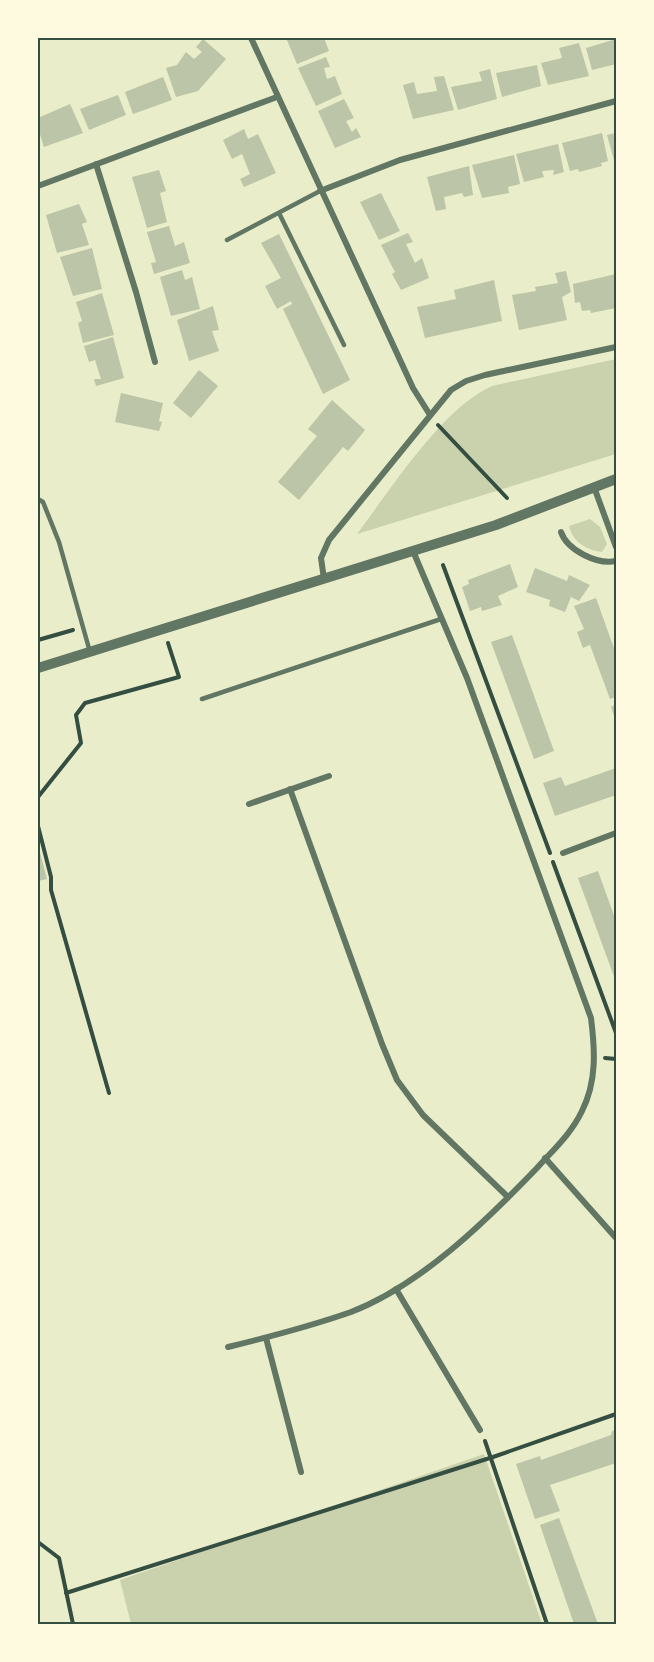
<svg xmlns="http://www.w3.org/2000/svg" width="654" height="1662" font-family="'Work Sans',sans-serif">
  <rect width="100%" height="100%" fill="#e9edc9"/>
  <g fill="#cad2ad">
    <path d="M616 359V454L357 534C391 489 442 408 492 386Z"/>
    <path d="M590 519 600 527 607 544 602 552C586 550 573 542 569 526Z"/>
    <polygon points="484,1454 542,1624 131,1624 120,1580"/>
  </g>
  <g fill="#bcc5a7">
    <polygon points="286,38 324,38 329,51 297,64"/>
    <polygon points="203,39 226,59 198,91 176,97 166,68 177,65 186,52 194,59 202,52 196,47"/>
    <polygon points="616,39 616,64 592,70 586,48"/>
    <polygon points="579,43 589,76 548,85 541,63 562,58 559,48"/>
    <polygon points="326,57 330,67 324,68 327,79 335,76 342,94 316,106 298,68"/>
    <polygon points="537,65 541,86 502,97 496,73"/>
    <polygon points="490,69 497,99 458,110 451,87 482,81 479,72"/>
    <polygon points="444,76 454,110 413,119 403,85 414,82 417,94 437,91 434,77"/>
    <polygon points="163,77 172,100 133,114 125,92"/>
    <polygon points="118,95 126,115 89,130 80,109"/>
    <polygon points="344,99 354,118 346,121 352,132 356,128 361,137 335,148 318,111"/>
    <polygon points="70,104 83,133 44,147 38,128 38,118"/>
    <polygon points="244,129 248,139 258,134 276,173 244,187 240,179 250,174 242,154 232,159 223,140"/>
    <polygon points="602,133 608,161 601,163 602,166 579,172 578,169 570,171 562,143"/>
    <polygon points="616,133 616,164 615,164 607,135"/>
    <polygon points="558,144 564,172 553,175 554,170 542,171 544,177 524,182 516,154"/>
    <polygon points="514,155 520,184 508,187 509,193 482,198 472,165"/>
    <polygon points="469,166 473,195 464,197 462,193 444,197 446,209 436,211 427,177"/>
    <polygon points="159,170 166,191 160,193 167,222 147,228 132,177"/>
    <polygon points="381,193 400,231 379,240 360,202"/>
    <polygon points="79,204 87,222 82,224 89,245 57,253 46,215"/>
    <polygon points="169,226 175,246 184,242 190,263 154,274 151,263 156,262 147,232"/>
    <polygon points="408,233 413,242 406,244 415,263 422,258 429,278 401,290 392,274 395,272 381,245"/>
    <polygon points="279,234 350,380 323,394 283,309 292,304 291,301 277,309 265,286 281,278 261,243"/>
    <polygon points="92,248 102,289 73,296 60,257"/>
    <polygon points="182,270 185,280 192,277 200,309 171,316 160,277"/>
    <polygon points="566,271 571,292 562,297 567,320 519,330 512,295 536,291 535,287 558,283 555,273"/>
    <polygon points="616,274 616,308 591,313 590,310 582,311 580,302 575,303 573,284"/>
    <polygon points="494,280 502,321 425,338 417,307 456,299 454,290"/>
    <polygon points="102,293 114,335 83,343 78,323 82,321 76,302"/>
    <polygon points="213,306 219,330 212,331 219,351 189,361 177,320"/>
    <polygon points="113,337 124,378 96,386 94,379 101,379 95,360 89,362 84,346"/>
    <polygon points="199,370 218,386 191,418 173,403"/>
    <polygon points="121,393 163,403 159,421 162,422 159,431 115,422"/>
    <polygon points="332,400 365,430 348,451 343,447 299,500 278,482 317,436 308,429"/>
    <polygon points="510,564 518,587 498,596 502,605 482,611 481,607 470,611 462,587 469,584 468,580"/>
    <polygon points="535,568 567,581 569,575 590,585 579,601 571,597 565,612 549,606 550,600 526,592"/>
    <polygon points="596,598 616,654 616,697 610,699 590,645 583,648 577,632 584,629 574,606"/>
    <polygon points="512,635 554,751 534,759 491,642"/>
    <polygon points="616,704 616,722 611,707"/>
    <polygon points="616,768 616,795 555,816 543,783 561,777 565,786"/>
    <polygon points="38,845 47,879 38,881"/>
    <polygon points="598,871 616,921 616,982 578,878"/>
    <polygon points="616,1430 616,1463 550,1485 560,1511 535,1519 516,1464 540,1456 541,1460 611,1435 612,1431"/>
    <polygon points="559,1518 598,1624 574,1624 540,1525"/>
  </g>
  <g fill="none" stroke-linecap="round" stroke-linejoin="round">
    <g stroke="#344e41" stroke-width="4">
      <polyline points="438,425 507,498"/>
      <polyline points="443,565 550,853"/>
      <polyline points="38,640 73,630"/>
      <polyline points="38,797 81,743 76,715 85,703 179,677 168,643"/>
      <polyline points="38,826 51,877 51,890 109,1093"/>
      <polyline points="553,862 616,1033"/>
      <polyline points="605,1058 616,1059"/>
      <polyline points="485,1441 547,1624"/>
      <polyline points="38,1542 59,1558 73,1624"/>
      <polyline points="66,1593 493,1457 616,1414"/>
    </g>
    <g stroke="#617663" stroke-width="4.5">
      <polyline points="279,213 344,345"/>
      <polyline points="227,240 320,191"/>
      <polyline points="38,499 43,502 59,542 90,652"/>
      <polyline points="202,699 441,619"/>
    </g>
    <g stroke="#617663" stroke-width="6">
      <polyline points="251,38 413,388 430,415"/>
      <polyline points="96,164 136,292 155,362"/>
      <polyline points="38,186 277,97"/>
      <polyline points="320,191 400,160 616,101"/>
      <polyline points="594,487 616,547"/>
      <path d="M561 532C567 550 597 565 616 561"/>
      <polyline points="324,579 321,558 329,540 451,390 466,381 485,375 616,347"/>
      <polyline points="290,789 382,1044 397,1080 423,1115 508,1197"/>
      <polyline points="249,804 329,776"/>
      <polyline points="563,853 616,833"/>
      <polyline points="545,1158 616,1238"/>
      <polyline points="396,1289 480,1430"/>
      <polyline points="266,1338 301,1472"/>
      <path d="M228 1347C269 1337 311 1326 351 1312 421 1285 486 1221 537 1168 554 1149 571 1134 582 1111 597 1081 595 1050 591 1018L467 678 413 551"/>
    </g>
    <polyline stroke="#617663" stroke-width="10" points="38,668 496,525 616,479"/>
  </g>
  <rect width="654" height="1662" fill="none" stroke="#fefae0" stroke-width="78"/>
  <rect x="39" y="39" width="576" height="1584" fill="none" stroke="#344e41" stroke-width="2"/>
</svg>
